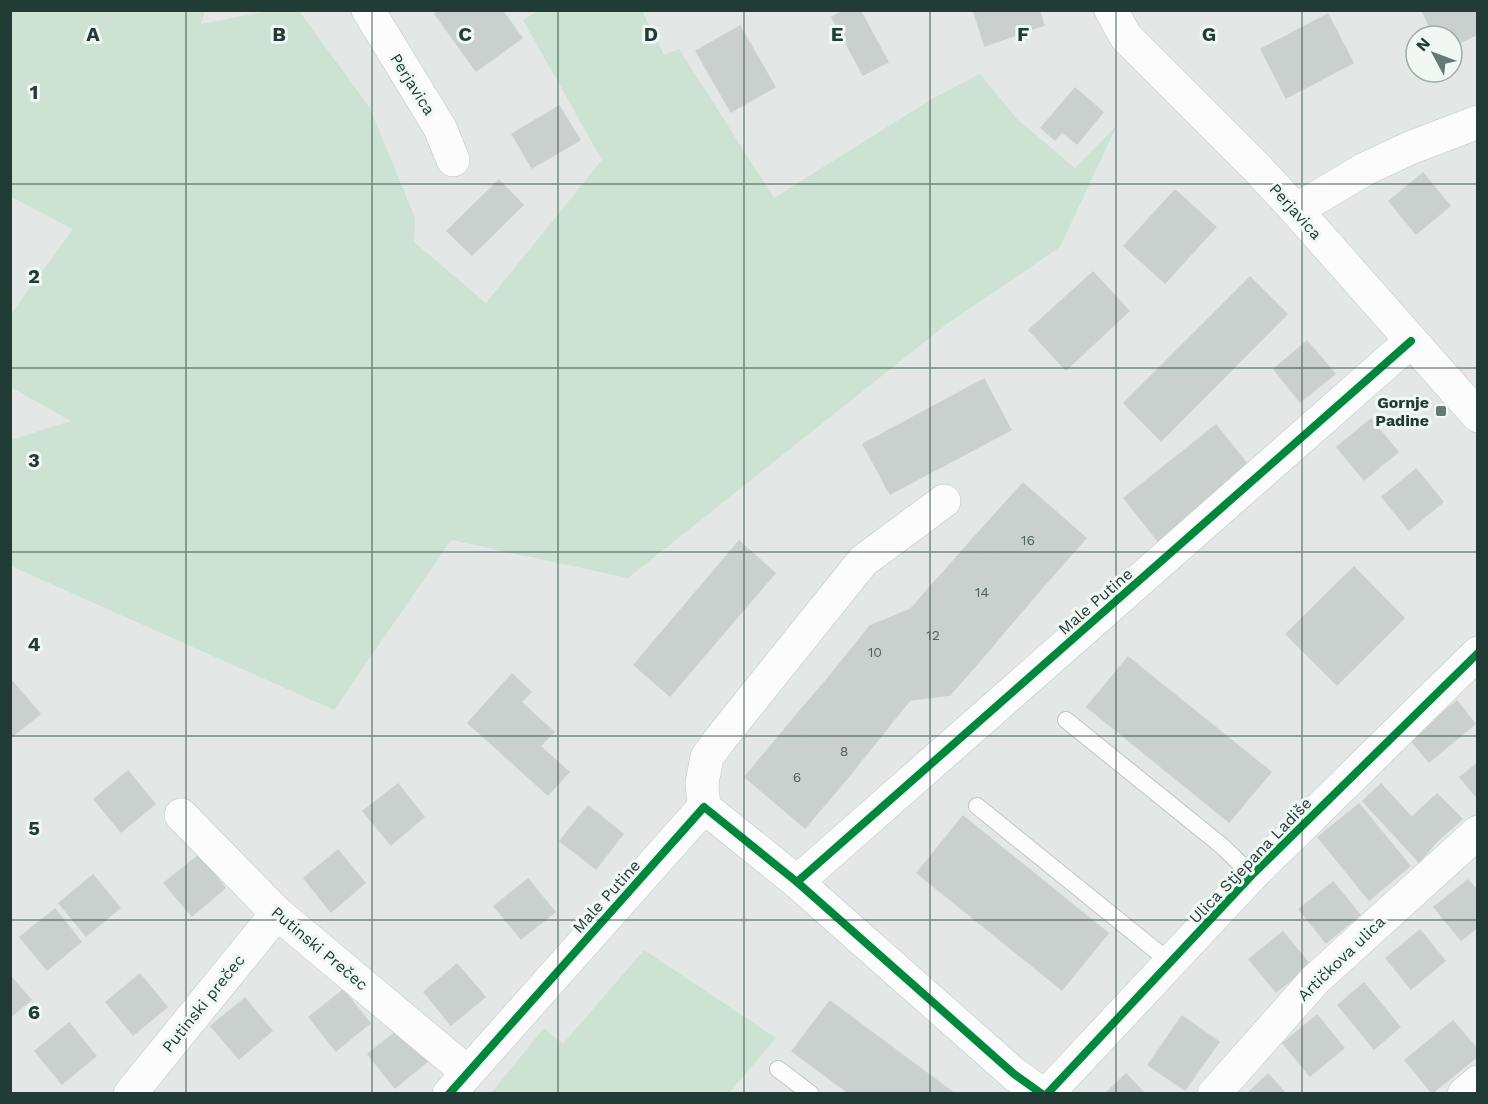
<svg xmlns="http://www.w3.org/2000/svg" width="1488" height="1104" font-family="'Work Sans',sans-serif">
  <rect width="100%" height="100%" fill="#e3e8e6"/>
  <g fill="#cce2d3">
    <polygon points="11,10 205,11 201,24 269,11 299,11 370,108 415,218 414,242 486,303 602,160 523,20 538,11 642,11 664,55 679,49 774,198 935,97 980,74 1018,120 1075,168 1117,125 1060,247 947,324 628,578 451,540 334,710 11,566 11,440 71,421 11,387 11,314 73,229 11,197"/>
    <polygon points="644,950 776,1038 729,1093 491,1093 544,1028 563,1044"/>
  </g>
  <g fill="#cad0cd" stroke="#ccd1cf" stroke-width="1.5">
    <polygon points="439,10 502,10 522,38 476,71 435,14"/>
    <polygon points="845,10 860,10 888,62 863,75 832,17"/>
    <polygon points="973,10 1039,10 1044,25 985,46"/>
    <polygon points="1422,10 1478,10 1478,34 1452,46 1452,36 1434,36"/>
    <polygon points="1328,14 1353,63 1286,98 1261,49"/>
    <polygon points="740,26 775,87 731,112 696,51"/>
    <polygon points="1075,88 1103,112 1077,144 1062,132 1055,140 1041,128"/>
    <polygon points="559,106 580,140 532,168 512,134"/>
    <polygon points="1423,173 1450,206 1416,234 1389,201"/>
    <polygon points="499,180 523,205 472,255 447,231"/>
    <polygon points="1175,190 1216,227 1165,283 1124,246"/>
    <polygon points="1093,272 1129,311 1066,370 1029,330"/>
    <polygon points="1250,277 1287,314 1161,441 1124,403"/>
    <polygon points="1307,341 1335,374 1300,402 1274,369"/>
    <polygon points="984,379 1011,430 890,494 863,444"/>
    <polygon points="1371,419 1398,452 1364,480 1337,447"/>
    <polygon points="1216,425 1250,468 1158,541 1124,498"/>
    <polygon points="1416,469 1443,502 1409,530 1382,497"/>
    <polygon points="1023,483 1086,538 1034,597 971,541"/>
    <polygon points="739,541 775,573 670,696 634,665"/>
    <polygon points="971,541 1034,597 995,643 930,587"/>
    <polygon points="1354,567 1404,618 1337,685 1286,634"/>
    <polygon points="930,587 995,643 950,695 870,626 911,609"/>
    <polygon points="870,626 950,695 910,700 889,726 829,677"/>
    <polygon points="1128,657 1271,772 1229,822 1087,707"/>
    <polygon points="512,674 531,692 521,702 554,732 540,746 569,772 548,795 468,723"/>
    <polygon points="829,677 889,726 849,776 788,725"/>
    <polygon points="10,679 40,714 10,738"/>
    <polygon points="1457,701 1475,724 1429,762 1410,739"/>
    <polygon points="788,725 849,776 805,828 745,777"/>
    <polygon points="1478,763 1478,799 1460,777"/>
    <polygon points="128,771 155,804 121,832 94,799"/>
    <polygon points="398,784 424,817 391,845 363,811"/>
    <polygon points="1381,784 1435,843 1419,862 1363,801"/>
    <polygon points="1437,794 1462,819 1435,843 1411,818"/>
    <polygon points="1359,804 1410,866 1369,900 1318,837"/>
    <polygon points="588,806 623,834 596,869 560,841"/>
    <polygon points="963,816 1108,933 1062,990 917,873"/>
    <polygon points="338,850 365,883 331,912 304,878"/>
    <polygon points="199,855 225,888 192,916 164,883"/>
    <polygon points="93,875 120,908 86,936 59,903"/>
    <polygon points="528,879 555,912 521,939 494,906"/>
    <polygon points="1468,880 1478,891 1478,927 1461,940 1434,907"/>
    <polygon points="1333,882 1360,915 1326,943 1299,909"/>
    <polygon points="55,909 81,942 47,970 20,937"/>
    <polygon points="1420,930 1445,961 1411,989 1386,958"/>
    <polygon points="1283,932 1310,965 1276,992 1249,959"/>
    <polygon points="457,964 485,997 451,1025 424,992"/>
    <polygon points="140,974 167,1007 133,1035 106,1002"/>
    <polygon points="10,976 31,1000 10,1017"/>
    <polygon points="1364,983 1400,1027 1374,1049 1338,1005"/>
    <polygon points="343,990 370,1023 336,1051 309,1017"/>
    <polygon points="245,998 272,1031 239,1059 211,1026"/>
    <polygon points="830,1001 955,1094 850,1094 792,1051"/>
    <polygon points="1317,1015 1344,1048 1310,1076 1283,1043"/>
    <polygon points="1182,1016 1219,1042 1185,1090 1148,1065"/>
    <polygon points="1453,1021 1478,1050 1478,1056 1432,1093 1405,1060"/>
    <polygon points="69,1023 96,1056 62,1084 35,1051"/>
    <polygon points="402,1027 429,1060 395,1088 368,1054"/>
    <polygon points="1126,1074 1145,1094 1105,1094"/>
    <polygon points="1268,1074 1286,1094 1247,1094"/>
  </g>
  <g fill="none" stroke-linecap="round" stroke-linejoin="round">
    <defs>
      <g id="service">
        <polyline points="1066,720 1222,846 1252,875"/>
        <polyline points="977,806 1170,962"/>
        <polyline points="778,1069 811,1094"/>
      </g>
      <g id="minor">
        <polyline points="368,10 440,128 453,160"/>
        <polyline points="1296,210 1365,169 1410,148 1478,122"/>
        <polyline points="704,807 702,783 707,757 721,738 863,561 944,501"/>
        <polyline points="181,815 277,913 467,1072"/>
        <polyline points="797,882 1411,341"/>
        <polyline points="130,1094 277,913"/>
        <polyline points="449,1094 704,807 797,882 1014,1074 1042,1094"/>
        <polyline points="1047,1094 1252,875 1478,653"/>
        <polyline points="1214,1094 1315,980 1478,832"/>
        <polyline points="1464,1094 1478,1082"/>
      </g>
      <polyline id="tertiary" points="1111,10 1126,37 1257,168 1296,210 1478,416"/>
    </defs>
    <use href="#service" stroke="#c0c5c3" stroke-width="18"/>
    <use href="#minor" stroke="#c0c5c3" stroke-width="34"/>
    <use href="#tertiary" stroke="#c0c5c3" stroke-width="34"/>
    <use href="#service" stroke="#fbfcfb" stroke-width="16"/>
    <use href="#minor" stroke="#fbfcfb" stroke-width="33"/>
    <use href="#tertiary" stroke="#fbfcfb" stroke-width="33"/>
    <defs>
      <g id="cycleway">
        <polyline points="797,882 1411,341"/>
        <polyline points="449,1094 704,807 797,882 1014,1074 1042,1094"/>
        <polyline points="1047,1094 1252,875 1478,653"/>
      </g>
    </defs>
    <use href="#cycleway" stroke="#f1f8f4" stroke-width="11"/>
    <use href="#cycleway" stroke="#00873e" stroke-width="8"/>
  </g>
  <path fill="none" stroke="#213c35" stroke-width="1.5" stroke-opacity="0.55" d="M186 10V1094M372 10V1094M558 10V1094M744 10V1094M930 10V1094M1116 10V1094M1302 10V1094M10 184H1478M10 368H1478M10 552H1478M10 736H1478M10 920H1478"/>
  <rect fill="#657873" stroke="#f1f8f4" stroke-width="2" x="1435" y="405" width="12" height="12" rx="3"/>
  <g text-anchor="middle" stroke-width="6" stroke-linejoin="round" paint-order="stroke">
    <g font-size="14" fill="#4c625c">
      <text x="1028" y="545">16</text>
      <text x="982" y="597">14</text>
      <text x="933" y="640">12</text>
      <text x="875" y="657">10</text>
      <text x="844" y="756">8</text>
      <text x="797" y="782">6</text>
    </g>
    <g font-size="16" fill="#213c35" stroke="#f1f8f4">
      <text transform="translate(413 84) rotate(58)" y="6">Perjavica</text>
      <text transform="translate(1296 211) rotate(48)" y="6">Perjavica</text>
      <text transform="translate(1095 601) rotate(-41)" y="6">Male Putine</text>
      <text transform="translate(1250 860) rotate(-46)" y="6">Ulica Stjepana Ladiše</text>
      <text transform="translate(606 896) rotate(-48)" y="6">Male Putine</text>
      <text transform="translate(320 948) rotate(40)" y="6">Putinski Prečec</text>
      <text transform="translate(1341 958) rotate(-44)" y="6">Artičkova ulica</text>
      <text transform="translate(203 1003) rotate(-51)" y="6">Putinski prečec</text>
    </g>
    <g font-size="16" font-weight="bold" fill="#213c35" stroke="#f1f8f4" text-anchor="end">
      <text x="1429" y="408">Gornje<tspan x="1429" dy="18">Padine</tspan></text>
    </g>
  </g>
  <g font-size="20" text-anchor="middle" font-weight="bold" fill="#213c35" stroke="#f1f8f4" stroke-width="6" stroke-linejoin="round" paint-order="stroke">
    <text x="93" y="41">A</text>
    <text x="279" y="41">B</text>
    <text x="465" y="41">C</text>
    <text x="651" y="41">D</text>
    <text x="837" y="41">E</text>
    <text x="1023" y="41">F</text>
    <text x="1209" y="41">G</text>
    <text x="34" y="99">1</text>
    <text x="34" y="283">2</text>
    <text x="34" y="467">3</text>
    <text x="34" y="651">4</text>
    <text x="34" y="835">5</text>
    <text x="34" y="1019">6</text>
  </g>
  <rect width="1488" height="1104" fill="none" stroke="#213c35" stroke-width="24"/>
  <g transform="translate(1434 54) rotate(311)"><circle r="28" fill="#f1f8f4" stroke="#9eada8" stroke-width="1.5"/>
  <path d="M0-4.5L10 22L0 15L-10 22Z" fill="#657873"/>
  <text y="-9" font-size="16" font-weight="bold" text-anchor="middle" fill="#213c35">N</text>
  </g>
</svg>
